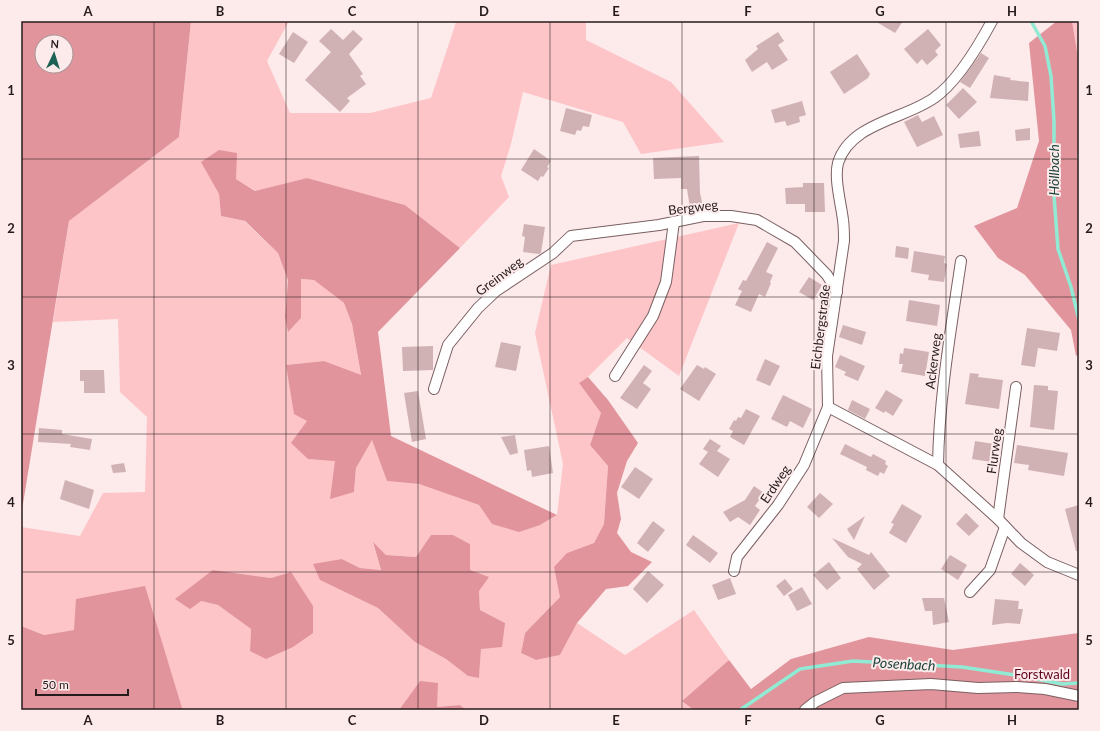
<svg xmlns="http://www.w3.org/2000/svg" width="1100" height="731" font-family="Lato,sans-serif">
  <rect width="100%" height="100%" fill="#fdeaeb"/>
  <g fill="#fdc5c8" fill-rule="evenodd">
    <path d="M191 21H289L267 61 290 113H370L431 98 456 22 455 21H586V40L671 82 724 142 641 154 623 122 523 92 511 144 501 176 509 197 460 248 405 205 307 178 256 191 236 179 202 162 219 194 221 216 244 221 278 253 288 279 285 317 288 331 301 318 300 279 314 280 344 303 352 324 361 376 324 361 286 365 307 421 308 459 335 460 354 492 356 468 372 439 387 481 419 484 479 505 492 524 540 525 557 515 563 464 535 333 551 265 739 223 679 376 627 338 588 377 579 383 601 413 590 445 608 466 604 524 594 543 567 553 560 597 525 633 521 653 536 660 560 655 577 623 625 655 694 610 729 660 683 700 694 710H466L460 705 437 707 420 681 399 710H184L75 630 44 635 21 626V527L80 536 103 493 145 492 147 417 120 392 118 319 53 322 69 221 179 137ZM431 535H453L470 544V570L479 591 480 610 505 623 481 648 479 678 468 676 446 659 415 642 378 608 320 580 342 559 360 568 381 570 373 543 386 555 416 557ZM213 570 271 578 291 572 250 651 251 629 218 605 201 601Z"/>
    <polygon points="1072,21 1079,21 1079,63"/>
  </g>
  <g fill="#e1949b" fill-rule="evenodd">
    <path d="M21 21H191L179 137 69 221 21 516ZM42 42H66V66H42Z"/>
    <polygon points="1057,21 1072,21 1079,63 1079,149 1077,157 1079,171 1079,354 1076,356 1071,330 1025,275 998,258 974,226 1017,208 1039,141 1029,43"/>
    <polygon points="219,150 237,153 236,179 255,191 307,178 405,205 460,248 378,332 391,436 557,515 540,525 519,532 492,524 479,505 419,484 387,481 372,440 356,468 354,492 330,499 335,461 308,459 291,443 307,421 294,414 286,365 324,361 361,375 352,324 344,303 314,280 301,279 301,318 288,332 285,317 288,280 278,253 245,221 221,216 219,194 201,162"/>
    <polygon points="588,377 608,400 638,443 627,461 617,493 621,519 617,533 631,552 652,562 628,586 606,589 577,623 560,655 536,660 521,653 525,633 560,597 554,567 567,553 594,543 604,524 608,466 590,445 601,413 579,383"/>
    <polygon points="431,535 453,535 470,544 470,570 489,577 479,591 480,610 505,623 502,647 481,649 479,678 468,676 446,659 415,642 378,608 320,580 313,564 342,559 360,568 381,570 373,542 386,555 416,557"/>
    <polygon points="213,570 271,578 291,572 313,606 313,633 293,647 266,659 250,651 251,629 218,605 201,601 190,609 175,599"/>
    <polygon points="145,586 182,708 184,710 21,710 21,626 44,635 74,630 76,599"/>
    <polygon points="1079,633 1079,710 694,710 682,701 729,660 751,689 791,659 869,637 953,650"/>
    <polygon points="420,681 438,683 437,707 460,705 466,710 399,710"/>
  </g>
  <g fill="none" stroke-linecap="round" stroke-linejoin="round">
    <g stroke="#91ebd4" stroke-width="3.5">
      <polyline points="1031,21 1045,46 1051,76 1054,121 1054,196 1058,249 1071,287 1079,320"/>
      <polyline points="740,710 800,669 853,661 962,667 1015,675 1062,684 1079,683"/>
    </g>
  </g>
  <g fill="#d1b2b4">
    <polygon points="875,21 903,21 895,33"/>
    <polygon points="331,29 343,40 353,30 363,39 349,54 363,74 360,76 366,84 347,98 350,101 340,112 305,80 331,52 319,41"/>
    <polygon points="928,29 941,45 935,51 938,55 927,65 922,59 917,64 904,49"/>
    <polygon points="293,32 308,42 294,63 279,54"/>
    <polygon points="778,32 784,41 778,45 788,60 772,70 767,62 752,72 745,60 758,49 756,46"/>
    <polygon points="981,53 989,58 970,88 960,82"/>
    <polygon points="857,54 870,74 868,78 844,94 830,72"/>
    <polygon points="994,75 1011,78 1010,80 1029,82 1028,101 990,98"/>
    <polygon points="963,88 977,102 959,119 946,105"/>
    <polygon points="802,101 806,115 799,117 800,122 787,126 785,121 775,123 771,110"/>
    <polygon points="566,108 592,115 589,127 583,126 581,131 577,130 575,135 560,131"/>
    <polygon points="918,115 922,122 934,116 943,135 917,147 904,122"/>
    <polygon points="1030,128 1030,140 1016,141 1015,130"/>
    <polygon points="979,131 981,146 960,148 958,134"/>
    <polygon points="534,149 551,161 547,167 549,168 543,177 541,176 538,181 521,170"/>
    <polygon points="699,156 700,193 703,206 690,208 687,189 681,189 681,178 654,179 653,158"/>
    <polygon points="803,183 824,183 825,212 805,212 805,204 786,204 785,188 803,187"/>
    <polygon points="524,224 545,227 541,253 539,254 523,252 525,237 522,236"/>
    <polygon points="767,242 778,248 766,272 773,275 770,282 771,283 765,297 759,294 751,312 735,305 742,291 738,289 743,280 746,281"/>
    <polygon points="896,246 909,248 908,259 895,257"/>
    <polygon points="914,251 945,256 944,263 947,264 944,282 928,280 929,275 911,272"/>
    <polygon points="809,277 822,285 813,300 799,292"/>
    <polygon points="909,300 940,305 937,326 906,321"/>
    <polygon points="843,325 866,332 862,345 839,337"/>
    <polygon points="1027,328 1060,333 1057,351 1038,348 1035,367 1021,365"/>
    <polygon points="501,342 521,346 516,371 495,367"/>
    <polygon points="433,346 433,370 403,371 402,347"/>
    <polygon points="904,348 929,352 925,376 901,372 903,364 899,364 900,353 903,354"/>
    <polygon points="840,355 865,366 858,381 844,375 846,372 835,367"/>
    <polygon points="765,359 780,366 770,386 756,380"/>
    <polygon points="644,365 652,371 643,383 651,389 637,409 620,398"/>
    <polygon points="697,365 704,369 705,367 716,374 699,401 680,389"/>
    <polygon points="80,370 104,370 105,393 84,393 84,381 80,381"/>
    <polygon points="970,373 979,374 978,377 1003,380 999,409 965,404"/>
    <polygon points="1034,385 1048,386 1048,390 1058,391 1054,430 1030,427"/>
    <polygon points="886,390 903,400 893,416 885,411 884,413 875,408"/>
    <polygon points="418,391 426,439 412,442 404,393"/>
    <polygon points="783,395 812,409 803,428 790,421 787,427 771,419"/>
    <polygon points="852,400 870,409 865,419 848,410"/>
    <polygon points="746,409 760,416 744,445 730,437 733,431 729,429 734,420 736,421 738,417 741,418"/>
    <polygon points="39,428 62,430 62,434 92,439 90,450 70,447 71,444 38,442"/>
    <polygon points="515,435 518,453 510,455 501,437"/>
    <polygon points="710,439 721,446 717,451 730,459 718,477 699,464 708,452 703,449"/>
    <polygon points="975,441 994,444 991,462 972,459"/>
    <polygon points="845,444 871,457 873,454 886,461 885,464 888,466 884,474 880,472 878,476 866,470 867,467 840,454"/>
    <polygon points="1017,445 1068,453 1064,476 1028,470 1029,465 1014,463"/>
    <polygon points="549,446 553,473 532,477 531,470 527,471 524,450"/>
    <polygon points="124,463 126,472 113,473 111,465"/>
    <polygon points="635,467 653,479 639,499 621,487"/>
    <polygon points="65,480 94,490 89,509 60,499"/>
    <polygon points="754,486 764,493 755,506 760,510 750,525 738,517 730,522 723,512 745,500"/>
    <polygon points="820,493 833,504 819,518 807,507"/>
    <polygon points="902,504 922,516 906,543 889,533 894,524 891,523"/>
    <polygon points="1079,505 1079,551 1076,551 1065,509"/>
    <polygon points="966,513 979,526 969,536 956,524"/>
    <polygon points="865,516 854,540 847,529"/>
    <polygon points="653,521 665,530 648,552 637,543"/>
    <polygon points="693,535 718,553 710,563 686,545"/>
    <polygon points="832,538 869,555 871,552 890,576 874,590 857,569 862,564 848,557"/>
    <polygon points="950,555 967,565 958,580 941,569"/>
    <polygon points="829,562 841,578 827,590 813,575"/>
    <polygon points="1020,563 1034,575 1025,586 1011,574"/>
    <polygon points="648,571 664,585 647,603 633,589"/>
    <polygon points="730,578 736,594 718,600 712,585"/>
    <polygon points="785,579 793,589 784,596 776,586"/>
    <polygon points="802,587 812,604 797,611 788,595"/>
    <polygon points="922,598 944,598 949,622 933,625 932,611 925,611"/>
    <polygon points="995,599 1019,601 1018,609 1023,609 1020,624 1007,623 992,625"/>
  </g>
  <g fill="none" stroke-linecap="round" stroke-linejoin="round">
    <defs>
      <g id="street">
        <path d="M992 21C979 45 956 83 934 98 905 119 850 123 838 163 834 179 841 203 843 220 844 227 844 234 844 241L827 356 828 407 938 465 998 519 1021 543 1047 562 1079 575"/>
        <polyline points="615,376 653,316 666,282 674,222"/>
        <polyline points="434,389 448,345 478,308 496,291 553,253 571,236 659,225 703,216 731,216 757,220 795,242 827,275 837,292"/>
        <path d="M938 465C939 397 951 329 961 261"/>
        <polyline points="998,519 1016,387"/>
        <polyline points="734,571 737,557 778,505 804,465 828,407"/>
        <polyline points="970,592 990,570 1005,527"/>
        <polyline points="805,710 815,702 843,688 931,684 978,688 1017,687 1045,689 1079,696"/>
      </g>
    </defs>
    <use href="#street" stroke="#7a5f61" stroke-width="12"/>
    <use href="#street" stroke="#fff" stroke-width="10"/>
  </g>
  <path fill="none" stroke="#261b1c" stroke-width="1" stroke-opacity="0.55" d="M154 21V710M286 21V710M418 21V710M550 21V710M682 21V710M814 21V710M946 21V710M21 159H1079M21 297H1079M21 434H1079M21 572H1079"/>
  <g text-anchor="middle" stroke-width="4" stroke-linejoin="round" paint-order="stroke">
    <g font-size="13" fill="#261b1c" stroke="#fdeaeb">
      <text transform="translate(693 207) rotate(-7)" y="5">Bergweg</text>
      <text transform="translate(499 276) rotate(-37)" y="5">Greinweg</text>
      <text transform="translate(820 327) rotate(-83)" y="5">Eichbergstraße</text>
      <text transform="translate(933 361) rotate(-83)" y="5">Ackerweg</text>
      <text transform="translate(994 451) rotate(-82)" y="5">Flurweg</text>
      <text transform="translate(775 484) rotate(-56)" y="5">Erdweg</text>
    </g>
    <g font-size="13" fill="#60021d" stroke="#fdeaeb">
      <text x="1042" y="679">Forstwald</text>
    </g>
    <g font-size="14" font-style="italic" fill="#1c453c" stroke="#fdeaeb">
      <text transform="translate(1054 170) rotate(-90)" y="5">Höllbach</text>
      <text transform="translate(904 664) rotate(3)" y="5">Posenbach</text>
    </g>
  </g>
  <rect width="1100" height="731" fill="none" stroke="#fdeaeb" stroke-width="44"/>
  <g transform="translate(54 54) rotate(4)"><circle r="19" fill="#fdeaeb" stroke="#a79798"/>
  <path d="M0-3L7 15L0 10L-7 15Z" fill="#1d6254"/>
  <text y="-6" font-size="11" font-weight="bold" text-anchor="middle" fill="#261b1c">N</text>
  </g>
  <path d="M36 689v6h92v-6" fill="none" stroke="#261b1c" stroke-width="2"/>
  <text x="42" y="689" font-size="12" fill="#261b1c" stroke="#fdeaeb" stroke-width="3" paint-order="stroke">50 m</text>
  <rect x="22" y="22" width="1056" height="687" fill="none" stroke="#261b1c" stroke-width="1.5"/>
  <g font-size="13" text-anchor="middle" font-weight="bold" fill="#261b1c">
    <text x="88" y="16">A</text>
    <text x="220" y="16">B</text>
    <text x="352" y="16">C</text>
    <text x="484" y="16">D</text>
    <text x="616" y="16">E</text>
    <text x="748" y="16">F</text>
    <text x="880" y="16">G</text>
    <text x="1012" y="16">H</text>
    <text x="11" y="95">1</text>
    <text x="1089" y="95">1</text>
    <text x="11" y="233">2</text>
    <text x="1089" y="233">2</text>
    <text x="11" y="370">3</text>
    <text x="1089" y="370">3</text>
    <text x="11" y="507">4</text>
    <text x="1089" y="507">4</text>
    <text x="11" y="645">5</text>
    <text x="1089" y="645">5</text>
    <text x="88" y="725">A</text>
    <text x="220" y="725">B</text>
    <text x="352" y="725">C</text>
    <text x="484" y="725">D</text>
    <text x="616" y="725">E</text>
    <text x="748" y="725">F</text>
    <text x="880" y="725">G</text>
    <text x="1012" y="725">H</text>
  </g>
</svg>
